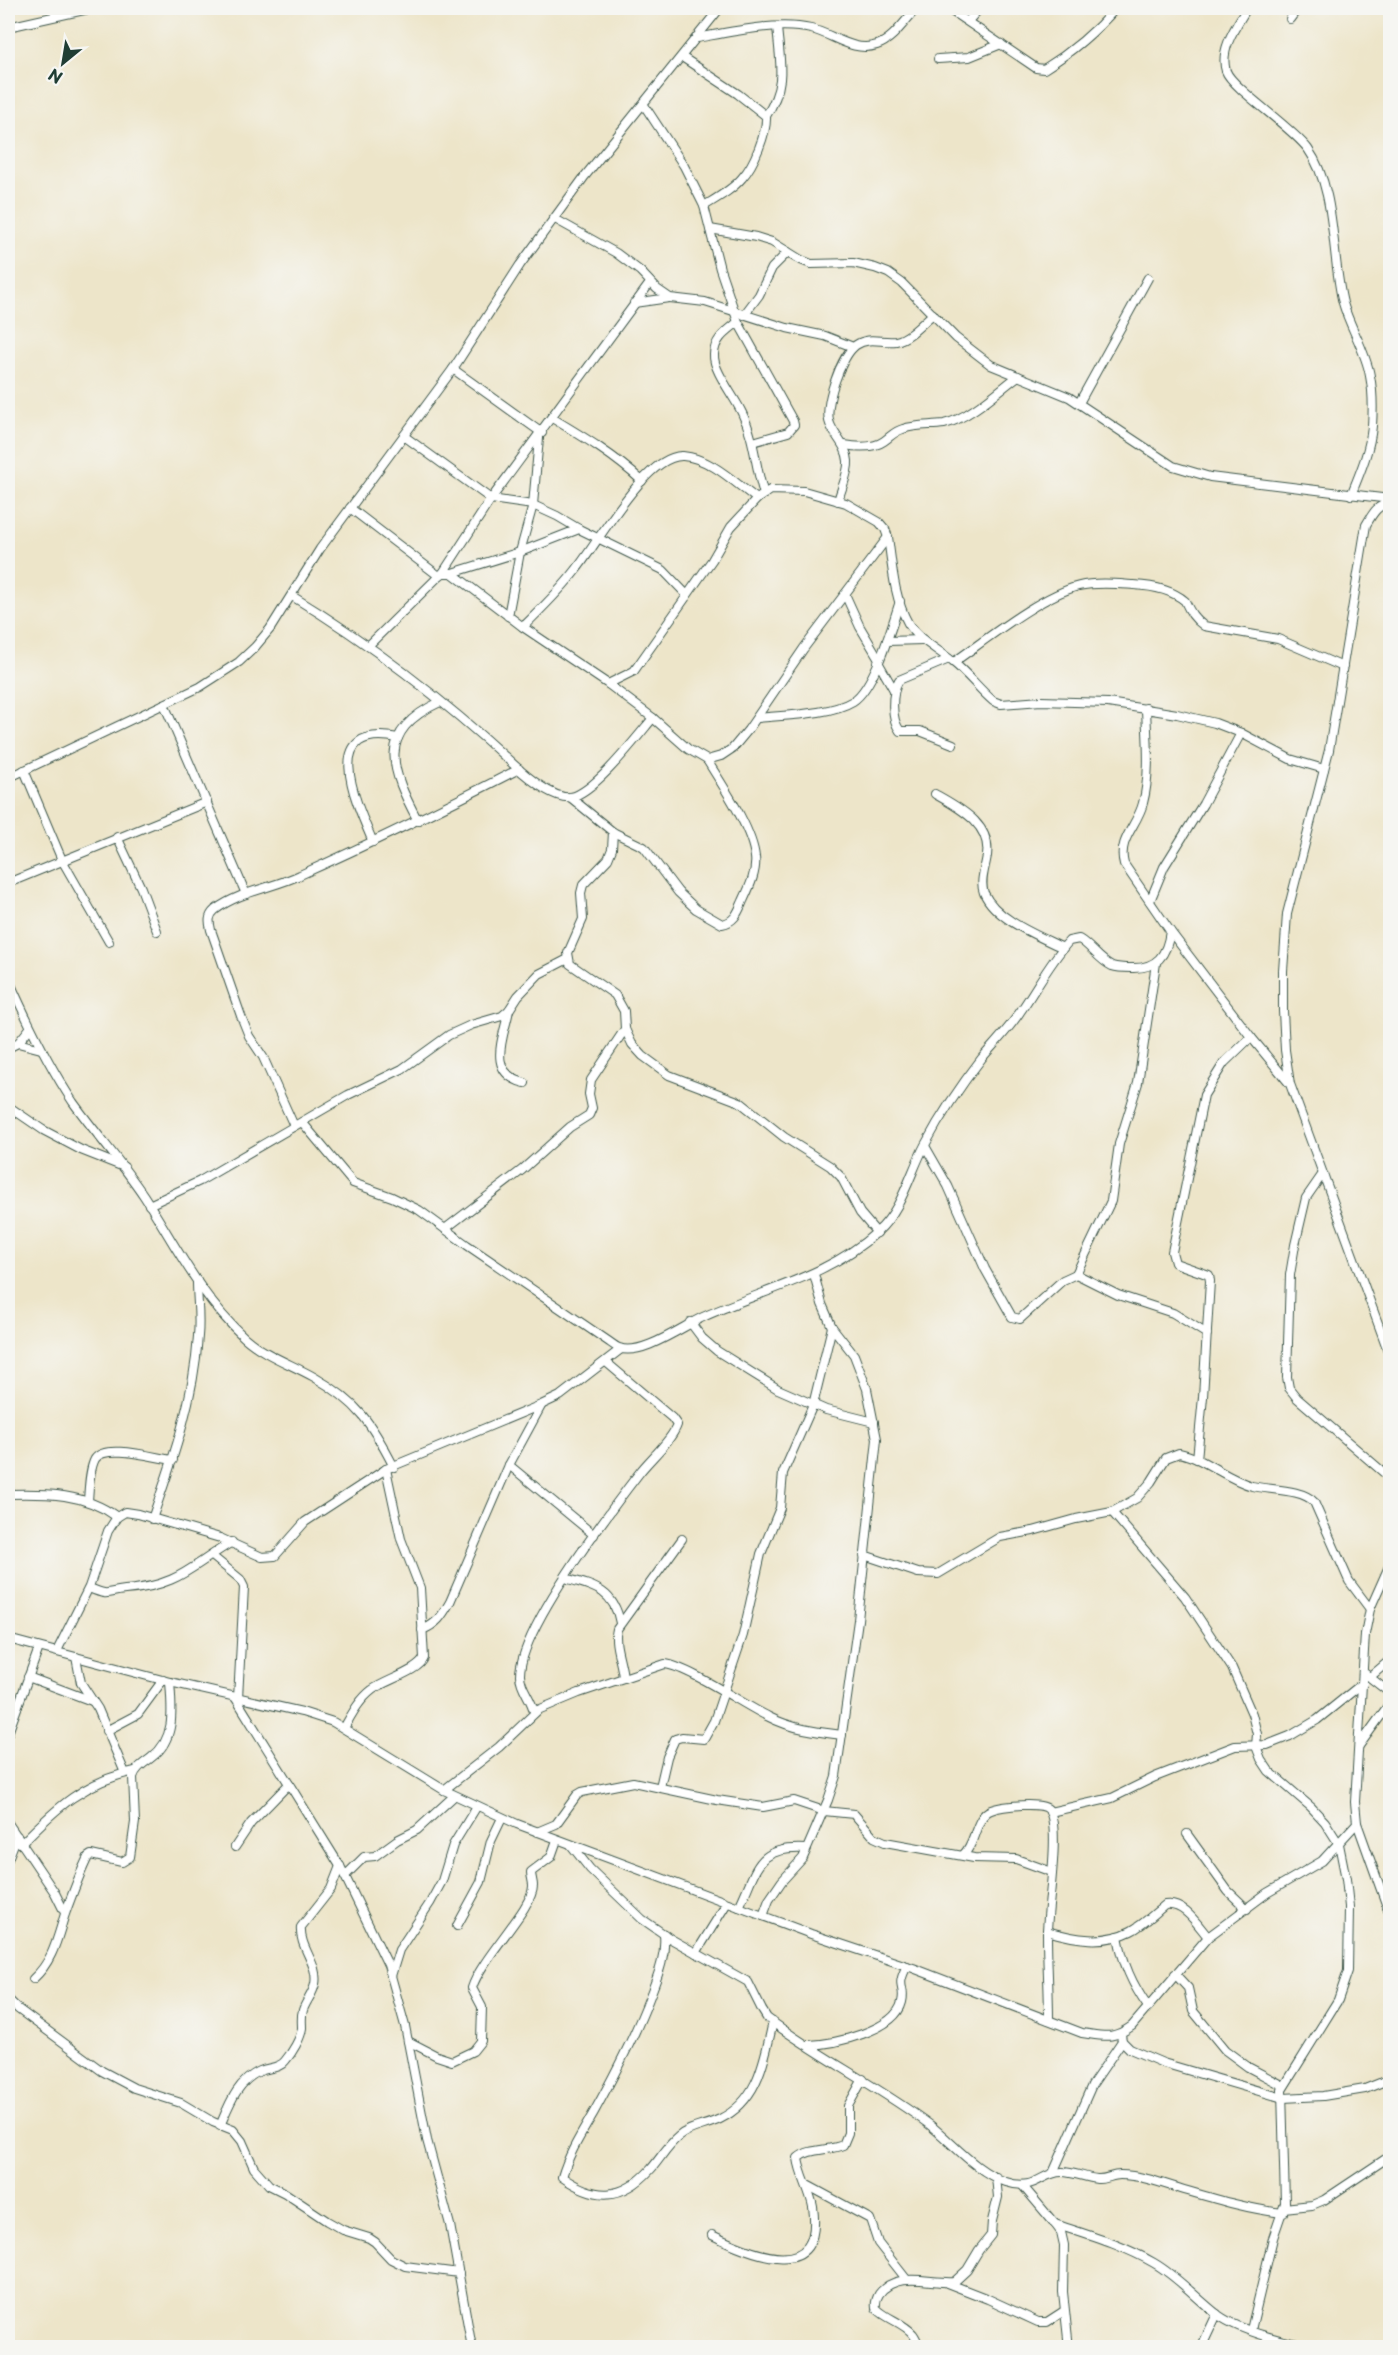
<svg xmlns="http://www.w3.org/2000/svg" width="1398" height="2355" font-family="'Playpen Sans',sans-serif">
  <rect width="100%" height="100%" fill="#f6f6f2"/>
  <filter id="ink" filterUnits="userSpaceOnUse"><feTurbulence type="fractalNoise" baseFrequency=".0167" numOctaves="2"/><feDisplacementMap in="SourceGraphic" scale="12" xChannelSelector="R" yChannelSelector="G"/><feConvolveMatrix kernelMatrix="1 2 1 2 8 2 1 2 1" color-interpolation-filters="sRGB"/></filter>
  <filter id="wash" filterUnits="userSpaceOnUse"><feTurbulence type="fractalNoise" baseFrequency=".008" numOctaves="4" result="noise"/><feDisplacementMap in="SourceGraphic" scale="24" xChannelSelector="R" yChannelSelector="G"/><feGaussianBlur stdDeviation="1.35" result="paint"/><feColorMatrix in="noise" values="0 0 0 0 0 0 0 0 0 0 0 0 0 0 0 0 0 1.4 0 .05"/><feComposite in="paint" operator="in"/></filter>
  <g filter="url(#wash)">
    <rect width="100%" height="100%" fill="#ede5c9"/>
  </g>
  <g filter="url(#ink)">
    <g fill="none" stroke-linecap="round" stroke-linejoin="round">
      <defs>
        <g id="minor">
          <path d="M947 8 1036 68 1044 69C1070 53 1096 31 1116 8"/>
          <path d="M1247 8C1237 25 1219 49 1226 71 1232 88 1292 127 1308 149 1337 190 1331 256 1343 303 1350 328 1366 351 1370 376 1373 391 1373 411 1372 426 1370 450 1360 473 1351 495"/>
          <polyline points="1290,19 1298,8"/>
          <polyline points="968,21 980,8"/>
          <polyline points="8,27 93,8"/>
          <path d="M697 38C730 32 778 21 811 29 833 34 853 53 877 45 893 40 906 19 917 8"/>
          <path d="M682 57 738 94 766 116C767 133 754 165 742 178 732 190 717 198 704 206"/>
          <polyline points="938,59 969,57 1001,44"/>
          <polyline points="644,105 684,166 704,206 720,269 738,322 793,421 794,425 788,432 753,442"/>
          <path d="M766 116C787 84 780 63 777 27"/>
          <polyline points="555,219 616,253 640,271 657,289 670,298 705,302 787,328 825,336 853,347"/>
          <polyline points="710,229 756,237 772,242 801,260 811,264 853,263 875,268 888,273 902,283 956,338 991,365 1069,397 1173,466 1210,477 1390,499"/>
          <polyline points="634,303 669,298"/>
          <polyline points="744,315 759,295 772,268 788,252"/>
          <path d="M738 322C727 331 714 339 714 355 713 371 735 397 742 413 755 439 755 467 764 494"/>
          <polyline points="453,369 542,433"/>
          <polyline points="1079,403 1148,278"/>
          <path d="M552 418C584 437 615 456 642 481"/>
          <polyline points="404,436 491,499 533,505 557,516 579,529 663,570 687,595"/>
          <path d="M844 445C856 447 873 449 884 441 891 436 895 431 903 429 917 424 930 426 944 424 968 419 998 391 1018 376"/>
          <path d="M838 501C841 489 849 473 848 461 847 446 835 437 830 424 823 407 841 355 856 345 869 336 882 343 896 341 910 338 922 323 933 314"/>
          <path d="M1390 503C1377 505 1373 513 1366 525L1329 750 1287 914 1283 971V1011L1285 1050 1290 1084 1390 1356"/>
          <polyline points="350,508 439,576"/>
          <polyline points="443,573 491,499 650,283"/>
          <polyline points="452,573 520,552 579,529"/>
          <polyline points="845,594 860,627 879,659"/>
          <path d="M292 596C371 644 445 701 513 764 525 775 554 800 571 797 595 792 637 737 653 718"/>
          <polyline points="508,616 520,552 533,505 539,438"/>
          <path d="M523 627C541 609 560 591 576 570 598 543 646 454 683 456 711 458 736 484 757 499"/>
          <polyline points="887,641 923,640"/>
          <polyline points="369,645 439,576 443,573 452,573 523,627 608,684 653,718 688,749 707,760 721,756 733,748 748,730 804,648 888,537"/>
          <path d="M949 659 899 680C891 693 891 719 900 731H920L953 744"/>
          <polyline points="878,662 894,690"/>
          <path d="M954 662C987 639 1040 596 1079 586 1096 582 1117 584 1134 585 1152 586 1171 589 1185 601 1190 612 1194 619 1204 626L1278 639 1343 667"/>
          <path d="M608 684 634 671 712 560 731 527 757 499 770 490 804 491 846 503 879 522 885 529 888 537C892 565 894 598 908 623 918 640 938 649 953 662 968 674 979 689 993 701L1001 704 1041 701 1108 703 1177 714 1215 723 1241 733 1290 759 1324 769"/>
          <polyline points="164,704 246,894"/>
          <path d="M1146 708C1147 739 1151 773 1143 803 1138 825 1117 839 1124 864L1170 931 1251 1037 1289 1083"/>
          <path d="M758 718C785 715 830 715 853 701 875 687 892 625 900 601"/>
          <polyline points="24,770 62,860 109,942"/>
          <polyline points="8,778 200,687 239,662 255,647 270,629 320,549 453,369 520,265 585,176 720,8"/>
          <path d="M935 794C960 808 995 826 986 861 984 871 980 883 984 893 996 920 1039 936 1063 948"/>
          <path d="M570 797 613 832 644 847 678 892 696 909 722 924C735 922 738 912 743 901 749 888 757 872 755 857 752 828 722 785 707 760"/>
          <path d="M418 821C391 770 375 732 440 702"/>
          <polyline points="613,832 612,849 608,859 583,885 581,893 583,919 568,953 570,964 615,995 624,1011 625,1029 632,1044 643,1056 669,1075 740,1102 784,1137 830,1166 841,1177 860,1213 877,1233"/>
          <polyline points="117,837 141,888 157,931"/>
          <path d="M373 842C357 805 318 722 398 738"/>
          <polyline points="8,883 207,802"/>
          <polyline points="1150,901 1164,867 1203,804 1241,733"/>
          <path d="M8 978C27 1021 47 1063 73 1102 96 1134 122 1163 144 1196 175 1244 201 1298 244 1337 264 1355 291 1364 314 1377 358 1402 372 1424 394 1467"/>
          <path d="M509 1010C504 1038 485 1073 525 1083"/>
          <polyline points="18,1043 41,1049"/>
          <polyline points="8,1048 18,1043 30,1028"/>
          <polyline points="8,1106 43,1130 81,1150 124,1167"/>
          <path d="M302 1122 353 1183 392 1197 419 1210 467 1245 608 1341C611 1343 616 1347 619 1348 641 1357 683 1326 703 1317 762 1290 828 1277 877 1232 902 1210 910 1173 925 1145 941 1115 961 1085 982 1058 995 1043 1009 1029 1020 1012 1036 989 1050 962 1069 941L1079 939C1091 946 1099 960 1112 966 1118 968 1125 968 1131 968 1157 969 1167 955 1170 931"/>
          <path d="M294 1126 263 1057 249 1036 241 1016 211 930C209 922 208 916 215 910 240 891 273 888 300 875 374 842 447 806 519 769"/>
          <polyline points="925,1146 948,1186 985,1269 1012,1317 1020,1319 1063,1280 1076,1274 1118,1295 1173,1313 1207,1334"/>
          <polyline points="1322,1175 1306,1198 1295,1245 1290,1275 1287,1377 1289,1388 1297,1398 1390,1478"/>
          <polyline points="149,1205 200,1181 348,1095 402,1069 449,1035 471,1025 502,1016 509,1010 518,996 539,974 568,959"/>
          <polyline points="445,1229 522,1170 570,1127 589,1115 592,1108 589,1094 591,1080 625,1029"/>
          <polyline points="1076,1274 1111,1201 1119,1144 1138,1083 1156,963"/>
          <polyline points="690,1322 702,1338 717,1351 778,1389 826,1410 874,1422"/>
          <polyline points="1197,1459 1203,1397 1210,1281 1209,1275 1175,1263 1172,1252 1204,1095 1224,1063 1251,1037"/>
          <polyline points="509,1465 594,1535"/>
          <path d="M8 1494C46 1493 85 1493 117 1517"/>
          <path d="M88 1501C89 1489 89 1470 95 1459 105 1443 156 1458 173 1460"/>
          <polyline points="1112,1512 1185,1597 1232,1668 1252,1714 1257,1734 1256,1746 1261,1759 1269,1771 1311,1807 1325,1822 1339,1844 1346,1879 1349,1907 1348,1971 1338,2000 1282,2090 1285,2203 1273,2238 1251,2330"/>
          <path d="M152 1519C173 1459 194 1400 198 1336 200 1318 197 1299 197 1281"/>
          <path d="M864 1555 918 1573 938 1574 1000 1537 1033 1531 1076 1519 1112 1512 1137 1498 1151 1482 1166 1458 1179 1453C1205 1458 1226 1479 1252 1486 1269 1490 1303 1489 1314 1502L1349 1581 1370 1609"/>
          <polyline points="212,1556 240,1579 244,1587 238,1698"/>
          <path d="M565 1578C594 1586 614 1590 620 1623"/>
          <path d="M89 1588C111 1597 105 1592 125 1590 178 1586 190 1567 232 1542"/>
          <path d="M422 1630C437 1624 442 1616 450 1602L509 1465 541 1406"/>
          <path d="M8 1639 170 1682 302 1712 333 1722 444 1790 517 1824 811 1934 913 1968 1082 2033C1104 2036 1113 2040 1132 2026L1208 1937 1267 1893 1322 1861 1357 1823 1355 1802 1365 1634 1370 1609 1390 1564"/>
          <polyline points="57,1651 89,1587 108,1531 117,1517 125,1512 138,1514 220,1538 262,1557 275,1556 305,1522 386,1469 541,1405 560,1396 621,1349"/>
          <polyline points="76,1657 81,1683 98,1709 125,1773"/>
          <polyline points="1363,1672 1390,1693"/>
          <polyline points="28,1677 92,1701"/>
          <polyline points="1370,1677 1390,1660"/>
          <path d="M623 1678C622 1662 613 1644 617 1629L682 1539"/>
          <polyline points="235,1697 340,1866 388,1965 405,2026 427,2140 450,2225 472,2348"/>
          <path d="M534 1712C532 1699 520 1688 520 1675 520 1629 610 1511 640 1472 650 1459 672 1440 677 1425L672 1418 606 1362"/>
          <path d="M344 1728C352 1714 359 1700 372 1690 386 1680 419 1671 424 1658L420 1588 401 1539 386 1469"/>
          <polyline points="106,1731 138,1714 163,1680"/>
          <polyline points="8,1733 39,1648"/>
          <polyline points="1359,1746 1390,1703"/>
          <polyline points="660,1787 667,1757 675,1739 682,1737 704,1739 714,1721 743,1635 761,1554 780,1508 783,1473 813,1405 832,1327"/>
          <path d="M444 1790 499 1747 538 1710 579 1693 665 1664C689 1667 744 1705 769 1717 792 1729 818 1732 842 1735"/>
          <polyline points="1050,1812 1112,1798 1155,1777 1235,1746 1267,1745 1290,1736 1317,1720 1363,1683"/>
          <polyline points="8,1823 55,1893 65,1913"/>
          <polyline points="1357,1823 1390,1915"/>
          <polyline points="537,1832 556,1824 577,1795 582,1792 633,1782 717,1800 763,1807 794,1801 824,1811 854,1814 874,1837 885,1842 974,1858 1016,1859 1052,1872"/>
          <polyline points="1187,1834 1228,1891 1247,1909"/>
          <path d="M21 1844C56 1808 85 1781 135 1771"/>
          <path d="M571 1845 590 1869 642 1919 671 1939 748 1982 762 2010 767 2018C819 2057 878 2086 930 2125 954 2144 976 2172 1006 2182 1036 2192 1041 2172 1062 2172 1074 2172 1086 2178 1097 2179 1105 2180 1112 2175 1120 2175 1140 2175 1162 2183 1181 2189 1215 2199 1247 2209 1283 2213"/>
          <polyline points="235,1847 251,1823 289,1784"/>
          <path d="M963 1855C976 1844 975 1816 991 1810 1001 1806 1043 1801 1049 1810 1061 1828 1047 1908 1047 1933 1047 1962 1049 1991 1049 2020"/>
          <polyline points="8,1859 17,1836"/>
          <polyline points="345,1876 364,1857 375,1856 397,1840 417,1830 454,1796"/>
          <path d="M739 1907C758 1868 756 1846 806 1849"/>
          <polyline points="763,1916 769,1900 782,1881 803,1858 828,1800 836,1776 858,1620 877,1439 867,1389 854,1355 832,1327 822,1304 814,1274"/>
          <polyline points="457,1926 481,1882 491,1841 502,1818"/>
          <path d="M1047 1931C1074 1939 1104 1945 1131 1931 1143 1925 1154 1914 1165 1905 1184 1902 1197 1924 1208 1937"/>
          <path d="M664 1934C666 1957 658 1975 650 1996 635 2036 615 2074 594 2112 582 2133 569 2153 562 2177 595 2200 622 2201 651 2169 660 2159 667 2146 678 2137 689 2127 706 2126 720 2119 759 2100 764 2060 773 2022"/>
          <path d="M1118 1936C1123 1964 1132 1984 1148 2007"/>
          <polyline points="696,1953 727,1903"/>
          <polyline points="1175,1974 1188,1988 1193,2011 1225,2050 1248,2067 1284,2086"/>
          <polyline points="391,1976 399,1950 430,1903 442,1881 453,1845 477,1806"/>
          <path d="M33 1979C53 1961 57 1939 65 1914 72 1895 79 1875 88 1857L91 1855 122 1862 130 1857 135 1822 133 1777C136 1767 145 1763 152 1757 176 1739 172 1709 170 1682"/>
          <polyline points="8,1999 18,2009 102,2071 134,2088 181,2103 213,2122 233,2130 242,2141 254,2168 269,2185 285,2193 327,2221 343,2230 369,2238 375,2242 391,2259 405,2266 459,2273"/>
          <polyline points="1121,2034 1122,2041 1130,2049 1163,2063 1283,2098 1323,2096 1365,2089 1390,2079"/>
          <path d="M408 2041 437 2056 452 2061 473 2051 481 2041 482 2007 472 1988C481 1958 533 1908 533 1886 533 1881 531 1877 531 1872L551 1857 557 1840"/>
          <path d="M809 2045C834 2044 895 2031 902 2002 906 1986 895 1988 907 1966"/>
          <path d="M220 2126C229 2105 237 2081 260 2071 269 2067 279 2069 285 2061 292 2053 301 2038 302 2028 302 2022 301 2016 303 2010 306 2001 313 1994 315 1984 319 1964 299 1948 301 1927L331 1889 340 1866"/>
          <polyline points="1053,2173 1092,2085 1122,2041"/>
          <polyline points="807,2185 870,2219 878,2243 907,2280"/>
          <polyline points="1022,2185 1055,2224 1061,2232 1064,2245 1063,2292 1069,2348"/>
          <polyline points="1284,2208 1312,2205 1324,2200 1390,2156"/>
          <path d="M1055 2224C1088 2235 1123 2245 1154 2263 1178 2277 1196 2298 1218 2315 1242 2332 1290 2344 1319 2348"/>
          <path d="M712 2235C753 2255 824 2284 813 2207 810 2190 800 2175 798 2158 809 2148 829 2151 843 2145L848 2133V2106L863 2079"/>
          <polyline points="947,2283 988,2299 1038,2322 1047,2322 1064,2311"/>
          <path d="M920 2348C918 2343 916 2338 913 2334 903 2322 886 2319 876 2308 875 2302 876 2299 879 2294 897 2270 930 2284 954 2282L967 2270 979 2250 991 2235 992 2221 998 2197 996 2177"/>
          <polyline points="1201,2348 1217,2314"/>
        </g>
      </defs>
      <use href="#minor" stroke="#3e564a" stroke-width="10"/>
      <use href="#minor" stroke="#fff" stroke-width="8"/>
    </g>
  </g>
  <rect width="1398" height="2355" fill="none" stroke="#f6f6f2" stroke-width="30"/>
  <g transform="translate(63 63) rotate(210)" stroke="#f6f6f2" stroke-width="4.5" paint-order="stroke">
  <path d="M0-4.5L10 22L0 15L-10 22Z" fill="#1f3d34"/>
  <text y="-9" font-size="16" font-weight="bold" text-anchor="middle" fill="#1f3d34">N</text>
  </g>
</svg>
